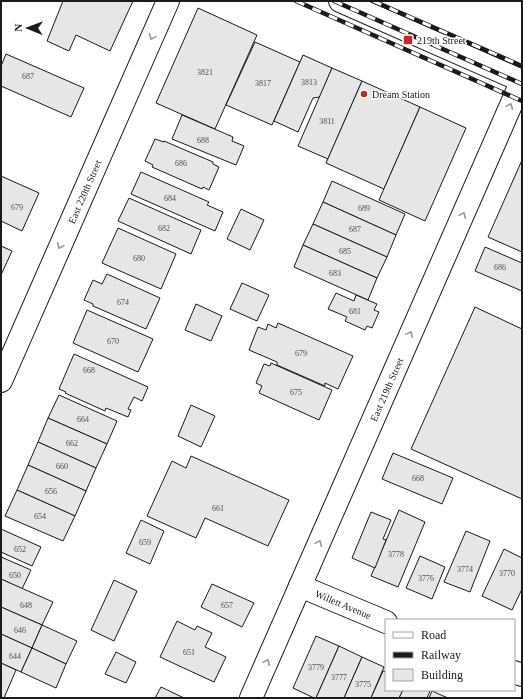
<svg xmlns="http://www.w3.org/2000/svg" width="523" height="699" font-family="Georgia,serif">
  <rect width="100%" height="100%" fill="#fff"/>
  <g fill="#e6e6e6" stroke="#1a1a1a">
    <polygon points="63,1 133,1 110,51 76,35 69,51 47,41"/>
    <polygon points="198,8 257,35 215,129 156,103"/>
    <polygon points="255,42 300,62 272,125 226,105"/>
    <polygon points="6,54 84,88 71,117 1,86 1,66"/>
    <polygon points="303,55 332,68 320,97 313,98 298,132 274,121"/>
    <polygon points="332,68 362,81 328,159 298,146"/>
    <polygon points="362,81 420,107 384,189 326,163"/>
    <polygon points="420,107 466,128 425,221 379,200"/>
    <polygon points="182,115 233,137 232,141 244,146 236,165 172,139"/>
    <polygon points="155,139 164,142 164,141 213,162 213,164 219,167 209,190 203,187 202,189 152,167 153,165 145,161"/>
    <polygon points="522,160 522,252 488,237"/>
    <polygon points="141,172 209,202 207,205 223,212 215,231 131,194"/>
    <polygon points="1,176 39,193 22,231 1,221"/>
    <polygon points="332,181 405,214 396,235 323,202"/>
    <polygon points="129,198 201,230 191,254 118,221"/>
    <polygon points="323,202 396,235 387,257 313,224"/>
    <polygon points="241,209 264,220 250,250 227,239"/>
    <polygon points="313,224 387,257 377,278 303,245"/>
    <polygon points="118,228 176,254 161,289 102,263"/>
    <polygon points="303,245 377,278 368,300 294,267"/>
    <polygon points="1,246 12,251 1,275"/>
    <polygon points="485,247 522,263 522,291 475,271"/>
    <polygon points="107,274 160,298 146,329 93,306 93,304 84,300 93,280 102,284"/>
    <polygon points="242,283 269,295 257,321 230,309"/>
    <polygon points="336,293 354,301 356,295 377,304 374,310 379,312 372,328 367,326 365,330 345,321 347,317 328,309"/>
    <polygon points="196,304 222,316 211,341 185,330"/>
    <polygon points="475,307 522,329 522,499 411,449"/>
    <polygon points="87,310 153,339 138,372 73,343"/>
    <polygon points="278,323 353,356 338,389 325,383 325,386 277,365 277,362 249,350 258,327 266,330 268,324 276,328"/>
    <polygon points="74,354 148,387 142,401 134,397 128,409 131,410 128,417 106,408 105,411 65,393 66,392 59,389"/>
    <polygon points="271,363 332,390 319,420 259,393 262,386 256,383 264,364 270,366"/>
    <polygon points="59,395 117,421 107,444 48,418"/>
    <polygon points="191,405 215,416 201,447 178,436"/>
    <polygon points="48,418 107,444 96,468 38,442"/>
    <polygon points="38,442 96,468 86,491 28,465"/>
    <polygon points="393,453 453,478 442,504 382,479"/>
    <polygon points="191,456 289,500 268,546 205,518 196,538 147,516 172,461 186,468"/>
    <polygon points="28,465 86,491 75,516 17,490"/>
    <polygon points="17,490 75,516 63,541 5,516"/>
    <polygon points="399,510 425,522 398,587 371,576"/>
    <polygon points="371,512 391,520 383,539 386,540 375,568 352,558"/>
    <polygon points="141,520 164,531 150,564 126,553"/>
    <polygon points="1,529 41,547 32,566 1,552"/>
    <polygon points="466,531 490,541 470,592 444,582"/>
    <polygon points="504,549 522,558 522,589 512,610 482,596"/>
    <polygon points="420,556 445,567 432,599 406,588"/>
    <polygon points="1,557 31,570 22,589 1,579"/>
    <polygon points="1,579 53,602 42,625 1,607"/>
    <polygon points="114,580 137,591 114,641 91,630"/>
    <polygon points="212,584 254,603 242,627 201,607"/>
    <polygon points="1,607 42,625 32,648 1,634"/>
    <polygon points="177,621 195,630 197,626 212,633 205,647 226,657 214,682 160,657"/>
    <polygon points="42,625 77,641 66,664 32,648"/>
    <polygon points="1,634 32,648 21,672 1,663"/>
    <polygon points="316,636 339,646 316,698 314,698 293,688"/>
    <polygon points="339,646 362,657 344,698 316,698"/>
    <polygon points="32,648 66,664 56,688 21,672"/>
    <polygon points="116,652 136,662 126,683 105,674"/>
    <polygon points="362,657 384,667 371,698 344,698"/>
    <polygon points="1,663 16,670 4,698 1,698"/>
    <polygon points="383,671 386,672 386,690 403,690 399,698 371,698"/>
    <polygon points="161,687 184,698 155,698"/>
    <polygon points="403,690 427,690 430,691 427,698 399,698"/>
    <polygon points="432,691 448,698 429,698"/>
  </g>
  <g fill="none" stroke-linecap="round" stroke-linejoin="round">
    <defs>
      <g id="minor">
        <path id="s1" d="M1 381 168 1"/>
        <path id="s2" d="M300 586 386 622"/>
        <polyline points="514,672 522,675"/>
        <path id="s3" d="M251 698 522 80"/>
      </g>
      <polyline id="secondary" points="340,1 522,81"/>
    </defs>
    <use href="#minor" stroke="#1a1a1a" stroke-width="24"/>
    <use href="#secondary" stroke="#1a1a1a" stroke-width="24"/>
    <use href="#minor" stroke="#fff" stroke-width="22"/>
    <use href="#secondary" stroke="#fff" stroke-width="22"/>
    <defs>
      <g id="rail">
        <polyline points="296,1 522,101"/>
        <polyline points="334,1 522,84"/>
        <polyline points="373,1 522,66"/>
      </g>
    </defs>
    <use href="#rail" stroke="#1a1a1a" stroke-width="4.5"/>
    <use href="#rail" stroke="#fff" stroke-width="3" stroke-dasharray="9" stroke-linecap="butt"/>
  </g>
  <defs><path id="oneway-chevron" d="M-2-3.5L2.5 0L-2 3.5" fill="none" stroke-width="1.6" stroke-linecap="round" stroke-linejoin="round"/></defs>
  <g stroke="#989898">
    <use href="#oneway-chevron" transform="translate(152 37) rotate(114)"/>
    <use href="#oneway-chevron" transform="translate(510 106) rotate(-66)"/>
    <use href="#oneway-chevron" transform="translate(463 215) rotate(-66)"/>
    <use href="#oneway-chevron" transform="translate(60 246) rotate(114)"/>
    <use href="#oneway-chevron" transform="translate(410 334) rotate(-66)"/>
    <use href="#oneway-chevron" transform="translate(319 543) rotate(-66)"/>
    <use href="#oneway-chevron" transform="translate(267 662) rotate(-66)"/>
  </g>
  <g fill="#c62828" stroke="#fff" stroke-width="1.5">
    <rect x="403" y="35" width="10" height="10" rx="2"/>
    <circle cx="364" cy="94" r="4"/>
  </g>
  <g text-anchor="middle" stroke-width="3" stroke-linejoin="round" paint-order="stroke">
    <g font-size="8" fill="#4d4d4d">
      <text x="205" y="75">3821</text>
      <text x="28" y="79">687</text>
      <text x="309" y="85">3813</text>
      <text x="263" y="86">3817</text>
      <text x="327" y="124">3811</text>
      <text x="203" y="143">688</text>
      <text x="181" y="166">686</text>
      <text x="170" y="201">684</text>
      <text x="17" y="210">679</text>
      <text x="364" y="211">689</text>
      <text x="164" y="231">682</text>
      <text x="355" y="232">687</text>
      <text x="345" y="254">685</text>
      <text x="139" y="261">680</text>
      <text x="500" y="270">686</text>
      <text x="335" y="276">683</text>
      <text x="123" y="305">674</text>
      <text x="355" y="314">681</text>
      <text x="113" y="344">670</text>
      <text x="301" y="356">679</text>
      <text x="89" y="373">668</text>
      <text x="296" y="395">675</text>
      <text x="83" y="422">664</text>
      <text x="72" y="446">662</text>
      <text x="62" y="469">660</text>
      <text x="418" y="481">668</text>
      <text x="51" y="494">656</text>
      <text x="218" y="511">661</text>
      <text x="40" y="519">654</text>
      <text x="145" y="545">659</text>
      <text x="20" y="552">652</text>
      <text x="396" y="557">3778</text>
      <text x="465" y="572">3774</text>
      <text x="507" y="576">3770</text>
      <text x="15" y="578">650</text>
      <text x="426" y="581">3776</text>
      <text x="26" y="608">648</text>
      <text x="227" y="608">657</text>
      <text x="20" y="633">646</text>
      <text x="189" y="655">651</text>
      <text x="15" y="659">644</text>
      <text x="316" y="670">3779</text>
      <text x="339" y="680">3777</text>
      <text x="363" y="687">3775</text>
    </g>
    <g font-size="10" fill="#1a1a1a" stroke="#fff" text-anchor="start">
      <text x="417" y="44">219th Street</text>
      <text x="372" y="98">Dream Station</text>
    </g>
    <g font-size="10" fill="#1a1a1a" stroke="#fff">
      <text dy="4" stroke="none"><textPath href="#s1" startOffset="207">East 220th Street</textPath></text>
      <text dy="4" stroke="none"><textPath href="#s3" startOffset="337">East 219th Street</textPath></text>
      <text dy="4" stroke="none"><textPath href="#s2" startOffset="47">Willett Avenue</textPath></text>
    </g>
  </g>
  <rect width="523" height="699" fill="none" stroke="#1a1a1a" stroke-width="4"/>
  <rect x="385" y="619" width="130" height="72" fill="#ffffff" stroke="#a3a3a3"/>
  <rect x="393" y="632" width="20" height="6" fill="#ffffff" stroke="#a3a3a3"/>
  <text x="421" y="639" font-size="12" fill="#1a1a1a">Road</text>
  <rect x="393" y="652" width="20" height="6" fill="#1a1a1a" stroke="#a3a3a3"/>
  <text x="421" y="659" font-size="12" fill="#1a1a1a">Railway</text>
  <rect x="393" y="669" width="20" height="12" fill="#e6e6e6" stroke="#a3a3a3"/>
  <text x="421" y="679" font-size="12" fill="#1a1a1a">Building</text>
  <g transform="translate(28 28) rotate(271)" stroke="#ffffff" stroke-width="3" paint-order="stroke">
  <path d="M0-3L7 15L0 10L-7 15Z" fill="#1a1a1a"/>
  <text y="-6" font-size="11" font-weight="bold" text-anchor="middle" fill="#1a1a1a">N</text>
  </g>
</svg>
